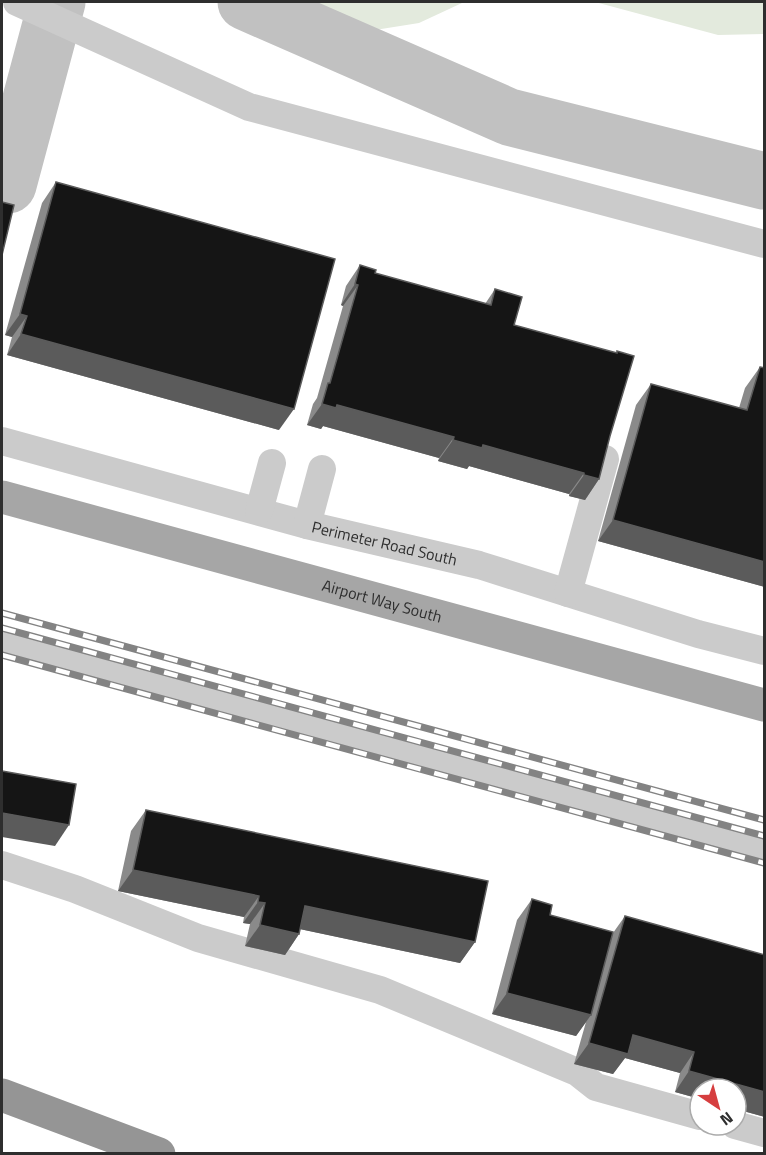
<svg xmlns="http://www.w3.org/2000/svg" width="766" height="1155" font-family="'Titillium Web',sans-serif">
  <rect width="100%" height="100%" fill="#fff"/>
  <g fill="#e3eadd">
    <polygon points="307,2 462,2 462,3 419,23 375,30"/>
    <polygon points="595,2 764,2 764,34 718,35"/>
  </g>
  <g fill="none" stroke-linecap="round" stroke-linejoin="round">
    <g stroke="#c1c1c1" stroke-width="57">
      <polyline points="246,2 509,117 764,181"/>
      <polyline points="8,185 57,2"/>
    </g>
    <g stroke="#cbcbcb" stroke-width="28">
      <polyline points="17,2 249,107 764,244"/>
      <path id="s1" d="M2 441 307 525 479 565 698 634 764 651"/>
      <polyline points="259,511 272,463"/>
      <polyline points="307,525 322,469"/>
      <polyline points="568,593 605,459"/>
      <polyline points="2,641 764,849"/>
      <polyline points="2,865 75,889 198,938 380,990 577,1072 596,1087 700,1116"/>
      <polyline points="735,1125 764,1133"/>
    </g>
    <path stroke="#a6a6a6" stroke-width="33" id="s2" d="M2 497 764 705"/>
    <polyline stroke="#959595" stroke-width="33" points="2,1095 159,1154"/>
    <defs>
      <g id="rail">
        <polyline points="2,613 764,820"/>
        <polyline points="2,628 764,836"/>
        <polyline points="2,655 764,863"/>
      </g>
    </defs>
    <use href="#rail" stroke="#838383" stroke-width="7"/>
    <use href="#rail" stroke="#fff" stroke-width="4.5" stroke-dasharray="14" stroke-linecap="butt"/>
  </g>
  <g fill="#8a8a8a">
    <polygon points="56,182 279,430 7,355 12,337 5,335 42,203"/>
    <polygon points="360,265 375,273 485,304 495,289 514,325 616,353 617,351 610,436 599,479 585,500 569,496 569,494 469,466 467,469 438,461 439,458 323,426 321,429 307,425 313,404 317,398 343,306 341,305 346,286"/>
    <polygon points="760,367 765,368 765,587 598,541 636,405 651,384 739,408 745,388"/>
    <polygon points="146,810 475,942 460,963 300,929 299,934 285,955 245,946 250,924 243,923 244,917 118,891 131,831"/>
    <polygon points="532,899 550,915 613,933 625,916 765,1117 675,1092 680,1073 625,1058 613,1074 574,1064 586,1022 576,1036 492,1014 517,920"/>
  </g>
  <g fill="#5b5b5b">
    <polygon points="355,284 358,285 343,306 341,305"/>
    <polygon points="20,314 27,316 12,337 5,335"/>
    <polygon points="21,334 294,409 279,430 7,355"/>
    <polygon points="322,404 337,405 454,437 439,458 323,426 321,429 307,425"/>
    <polygon points="453,440 483,445 584,473 569,494 469,466 467,469 438,461"/>
    <polygon points="584,475 599,479 585,500 569,496"/>
    <polygon points="613,520 765,562 765,587 598,541"/>
    <polygon points="2,813 69,825 55,846 2,837"/>
    <polygon points="133,870 259,896 244,917 118,891"/>
    <polygon points="258,902 265,903 250,924 243,923"/>
    <polygon points="305,906 475,942 460,963 290,927"/>
    <polygon points="260,925 299,934 285,955 245,946"/>
    <polygon points="507,993 591,1015 576,1036 492,1014"/>
    <polygon points="633,1035 694,1052 680,1073 625,1058 613,1074 574,1064 589,1043"/>
    <polygon points="689,1071 765,1092 765,1117 736,1109 736,1089 700,1089 700,1099 675,1092"/>
  </g>
  <g fill="#151515" stroke="#5b5b5b" stroke-width="1.5">
    <polygon points="56,182 335,259 294,409 21,334 27,316 20,314"/>
    <polygon points="2,202 14,205 2,255"/>
    <polygon points="360,265 376,270 375,273 491,305 495,289 522,297 514,325 617,353 617,351 634,356 610,436 599,479 584,475 584,473 483,445 482,448 453,440 454,437 337,405 336,408 322,404 328,383 330,383 358,285 355,284"/>
    <polygon points="760,367 765,368 765,562 613,520 651,384 747,410"/>
    <polygon points="2,771 76,784 69,825 2,813"/>
    <polygon points="146,810 488,881 475,942 305,906 299,934 260,925 265,903 258,902 259,896 133,870"/>
    <polygon points="532,899 552,905 550,915 613,932 591,1015 507,993"/>
    <polygon points="625,916 765,955 765,1092 689,1071 694,1052 633,1035 628,1054 589,1043"/>
  </g>
  <g text-anchor="middle" stroke-width="6" stroke-linejoin="round" paint-order="stroke">
    <g font-size="16" fill="#2e2e2e" stroke="#fff">
      <text dy="6" stroke="none"><textPath href="#s1" startOffset="396">Perimeter Road South</textPath></text>
      <text dy="6" stroke="none"><textPath href="#s2" startOffset="394">Airport Way South</textPath></text>
    </g>
  </g>
  <rect width="766" height="1155" fill="none" stroke="#2e2e2e" stroke-width="6"/>
  <g transform="translate(718 1107) rotate(144)"><circle r="28" fill="#ffffff" stroke="#ababab" stroke-width="1.5"/>
  <path d="M0-4.5L10 22L0 15L-10 22Z" fill="#d63e3f"/>
  <text y="-9" font-size="16" font-weight="bold" text-anchor="middle" fill="#2e2e2e">N</text>
  </g>
</svg>
